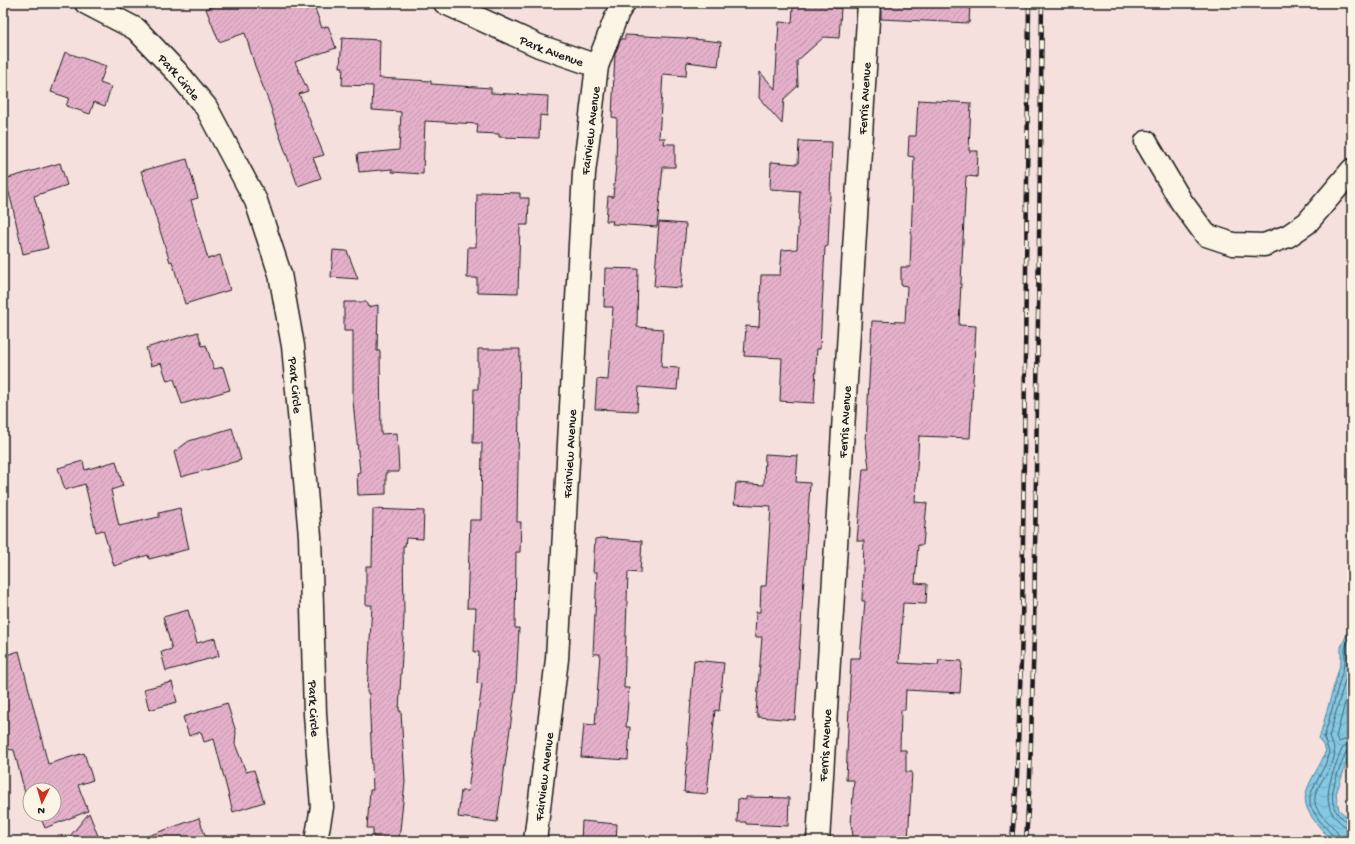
<svg xmlns="http://www.w3.org/2000/svg" width="1355" height="844" font-family="'Gochi Hand',sans-serif">
  <defs>
    <pattern id="water-waves" width="16" height="10" patternUnits="userSpaceOnUse"><rect width="16" height="10" fill="#83c8e4"/><path d="M0 5q4-4 8 0t8 0" fill="none" stroke="#71abc3"/></pattern>
    <pattern id="building-hatch" width="6" height="6" patternUnits="userSpaceOnUse"><rect width="6" height="6" fill="#e5b0ca"/><path d="M-1 1l2-2M0 6l6-6M5 7l2-2" fill="none" stroke="#c497ad"/></pattern>
  </defs>
  <rect width="100%" height="100%" fill="#f5e0dd"/>
  <filter id="ink" filterUnits="userSpaceOnUse"><feTurbulence type="fractalNoise" baseFrequency=".025" numOctaves="2"/><feDisplacementMap in="SourceGraphic" scale="8" xChannelSelector="R" yChannelSelector="G"/><feConvolveMatrix kernelMatrix="1 2 1 2 8 2 1 2 1" color-interpolation-filters="sRGB"/></filter>
  <g filter="url(#ink)">
    <path fill="url(#water-waves)" stroke="#5a8394" d="M1352 623V747L1336 794 1339 810 1352 821V841H1332C1322 829 1301 811 1306 793 1310 778 1321 766 1326 750L1319 739 1341 661V647Z"/>
    <g fill="none" stroke-linecap="round" stroke-linejoin="round">
      <g stroke="#45616c" stroke-width="1">
        <polyline points="1352,677 1336,737 1339,742 1352,737"/>
        <path d="M1352 743 1346 745 1342 749C1334 770 1317 803 1339 821 1343 825 1346 828 1352 828"/>
        <path d="M1352 749 1346 752C1340 770 1322 801 1341 817 1345 820 1347 823 1352 823"/>
        <polyline points="1335,841 1334,837 1319,820 1310,806 1310,795 1326,763 1329,752 1324,738 1345,662 1345,648 1352,633"/>
        <path d="M1340 841C1339 824 1312 816 1315 797 1317 781 1338 766 1334 748 1333 745 1330 741 1329 737L1350 663 1352 645"/>
      </g>
    </g>
    <g fill="url(#building-hatch)" stroke="#1c1c1c">
      <polygon points="222,3 313,3 322,28 328,26 336,48 295,62 308,91 299,94 324,155 313,158 321,178 298,186 279,134 270,105 255,66 245,33 219,42 206,9"/>
      <polygon points="797,3 834,3 834,8 841,8 839,38 824,37 797,61 798,86 784,99 782,124 759,98 760,72 775,89 779,22 792,23 793,7 797,7"/>
      <polygon points="881,3 970,3 969,23 881,19"/>
      <polygon points="625,35 684,38 721,42 718,66 687,62 686,76 663,74 659,138 665,138 664,144 675,144 675,167 663,167 657,227 612,224 613,221 606,221 608,196 613,197 616,165 617,118 612,117 615,54 621,39 625,39"/>
      <polygon points="342,38 380,40 379,78 431,81 431,84 491,88 491,93 548,96 547,116 540,115 539,138 499,137 499,134 477,133 478,124 425,121 423,174 392,172 392,169 359,172 357,154 399,150 401,112 372,110 373,86 342,85 343,67 340,67"/>
      <polygon points="65,52 106,66 100,83 111,87 105,106 94,102 90,114 66,106 69,98 51,92"/>
      <polygon points="918,100 971,103 969,151 978,151 977,177 966,176 959,325 976,326 970,438 919,436 915,502 927,503 923,545 918,545 915,583 927,584 926,604 903,603 899,663 938,665 939,660 962,661 960,693 906,690 905,710 901,710 900,750 906,750 906,772 912,772 908,841 854,841 851,824 854,780 846,780 851,658 860,658 865,601 862,601 864,541 857,541 863,469 869,469 866,441 872,321 905,322 907,286 901,285 901,267 910,267 914,157 908,156 909,136 916,136"/>
      <polygon points="799,141 832,142 828,246 825,247 820,349 817,349 814,403 780,401 782,358 744,356 746,326 759,327 761,275 780,275 782,250 797,249 800,191 770,189 771,162 798,164"/>
      <polygon points="187,159 198,198 191,200 208,259 220,255 230,290 185,304 172,261 170,262 141,171"/>
      <polygon points="60,163 67,185 34,196 48,248 23,254 12,204 5,179"/>
      <polygon points="481,192 520,193 520,198 529,198 528,225 520,225 518,293 477,292 477,278 467,278 468,247 476,247 477,194 481,194"/>
      <polygon points="659,222 686,224 681,288 654,286"/>
      <polygon points="333,250 347,251 358,279 331,277"/>
      <polygon points="605,268 638,269 637,327 663,329 661,367 679,368 677,390 639,387 637,411 595,409 597,379 608,380 613,307 604,307"/>
      <polygon points="344,302 366,302 368,307 378,305 377,351 380,351 381,434 397,433 399,472 386,472 386,494 358,495 357,473 360,472 353,401 353,331 344,331"/>
      <polygon points="198,332 202,346 206,345 214,369 223,367 230,390 182,404 174,379 167,381 161,363 151,366 146,348"/>
      <polygon points="478,349 520,349 517,522 521,522 520,552 516,552 515,628 519,628 516,686 497,822 458,817 461,791 468,791 482,684 477,683 479,652 474,652 476,608 467,608 470,520 481,520 482,443 473,443 474,389 478,389"/>
      <polygon points="232,428 241,460 181,477 174,452 189,441"/>
      <polygon points="765,454 798,456 796,482 810,483 795,720 758,717 758,714 756,714 762,637 755,637 756,612 760,612 761,586 766,586 771,506 734,504 736,483 764,485"/>
      <polygon points="83,461 85,470 116,461 123,486 111,490 119,526 159,517 159,513 180,508 189,549 149,559 148,555 114,566 103,530 96,532 85,484 65,490 58,468"/>
      <polygon points="373,509 424,511 423,539 406,538 405,546 403,546 404,616 399,711 401,711 405,782 399,840 373,837 373,828 367,828 370,790 373,790 369,693 367,693 372,605 366,605 366,566 372,566"/>
      <polygon points="602,538 642,541 640,573 628,572 624,688 629,688 626,727 630,727 628,760 581,757 584,724 595,725 600,654 593,654 597,572 593,572 595,539"/>
      <polygon points="188,610 197,643 215,638 219,656 166,671 161,652 172,649 163,617"/>
      <polygon points="19,651 48,764 84,753 93,780 78,785 88,811 45,828 39,814 54,814 54,790 30,790 30,796 26,797 14,750 3,749 3,656"/>
      <polygon points="694,660 724,663 719,711 715,710 707,794 684,792"/>
      <polygon points="172,682 177,702 149,710 144,689"/>
      <polygon points="227,703 236,732 235,744 246,772 254,770 264,802 233,812 214,739 204,742 201,732 189,736 183,717"/>
      <polygon points="746,797 789,798 788,826 746,824 746,822 737,822 738,799 746,800"/>
      <polygon points="89,813 100,841 66,841"/>
      <polygon points="199,818 207,841 142,841 142,838"/>
      <polygon points="582,821 617,824 616,841 581,841"/>
    </g>
    <g fill="none" stroke-linecap="round" stroke-linejoin="round">
      <defs>
        <g id="minor">
          <path id="s1" d="M86 3 136 29 177 72 206 107 256 201 280 274 293 346 310 536 315 714 322 807 316 841"/>
          <path id="s2" d="M445 3 539 46 597 66"/>
          <polyline points="1146,142 1181,201 1206,235 1233,244 1264,245 1288,236 1307,223 1352,170"/>
          <path id="s3" d="M535 841 557 659 584 173 597 66 618 12 624 3"/>
          <path id="s4" d="M818 841 869 3"/>
        </g>
      </defs>
      <use href="#minor" stroke="#1c1c1c" stroke-width="25"/>
      <use href="#minor" stroke="#fcf5e5" stroke-width="22"/>
      <defs>
        <g id="rail">
          <polyline points="1012,841 1017,776 1022,631 1029,3"/>
          <polyline points="1026,841 1030,776 1034,632 1042,3"/>
        </g>
      </defs>
      <use href="#rail" stroke="#1c1c1c" stroke-width="4.5"/>
      <use href="#rail" stroke="#fcf5e5" stroke-width="3" stroke-dasharray="9" stroke-linecap="butt"/>
    </g>
  </g>
  <g text-anchor="middle" stroke-width="4" stroke-linejoin="round" paint-order="stroke">
    <g font-size="13" fill="#1c1c1c" stroke="#fcf5e5">
      <text dy="5" stroke="none"><textPath href="#s2" startOffset="117">Park Avenue</textPath></text>
      <text dy="5" stroke="none"><textPath href="#s1" startOffset="121">Park Circle</textPath></text>
      <text dy="5" stroke="none"><textPath href="#s4" startOffset="744">Ferris Avenue</textPath></text>
      <text dy="5" stroke="none"><textPath href="#s3" startOffset="713">Fairview Avenue</textPath></text>
      <text dy="5" stroke="none"><textPath href="#s1" startOffset="457">Park Circle</textPath></text>
      <text dy="5" stroke="none"><textPath href="#s4" startOffset="420">Ferris Avenue</textPath></text>
      <text dy="5" stroke="none"><textPath href="#s3" startOffset="389">Fairview Avenue</textPath></text>
      <text dy="5" stroke="none"><textPath href="#s1" startOffset="781">Park Circle</textPath></text>
      <text dy="5" stroke="none"><textPath href="#s4" startOffset="96">Ferris Avenue</textPath></text>
      <text dy="5" stroke="none"><textPath href="#s3" startOffset="65">Fairview Avenue</textPath></text>
    </g>
  </g>
  <rect width="1355" height="844" fill="none" stroke="#fcf5e5" stroke-width="16"/>
  <rect x="8" y="8" width="1339" height="828" fill="none" stroke="#1c1c1c" stroke-width="1.5" filter="url(#ink)"/>
  <g transform="translate(42 802) rotate(185)"><circle r="19" fill="#fcf5e5" stroke="#a29e95"/>
  <path d="M0-3L7 15L0 10L-7 15Z" fill="#c8321e"/>
  <text y="-6" font-size="11" font-weight="bold" text-anchor="middle" fill="#1c1c1c">N</text>
  </g>
</svg>
